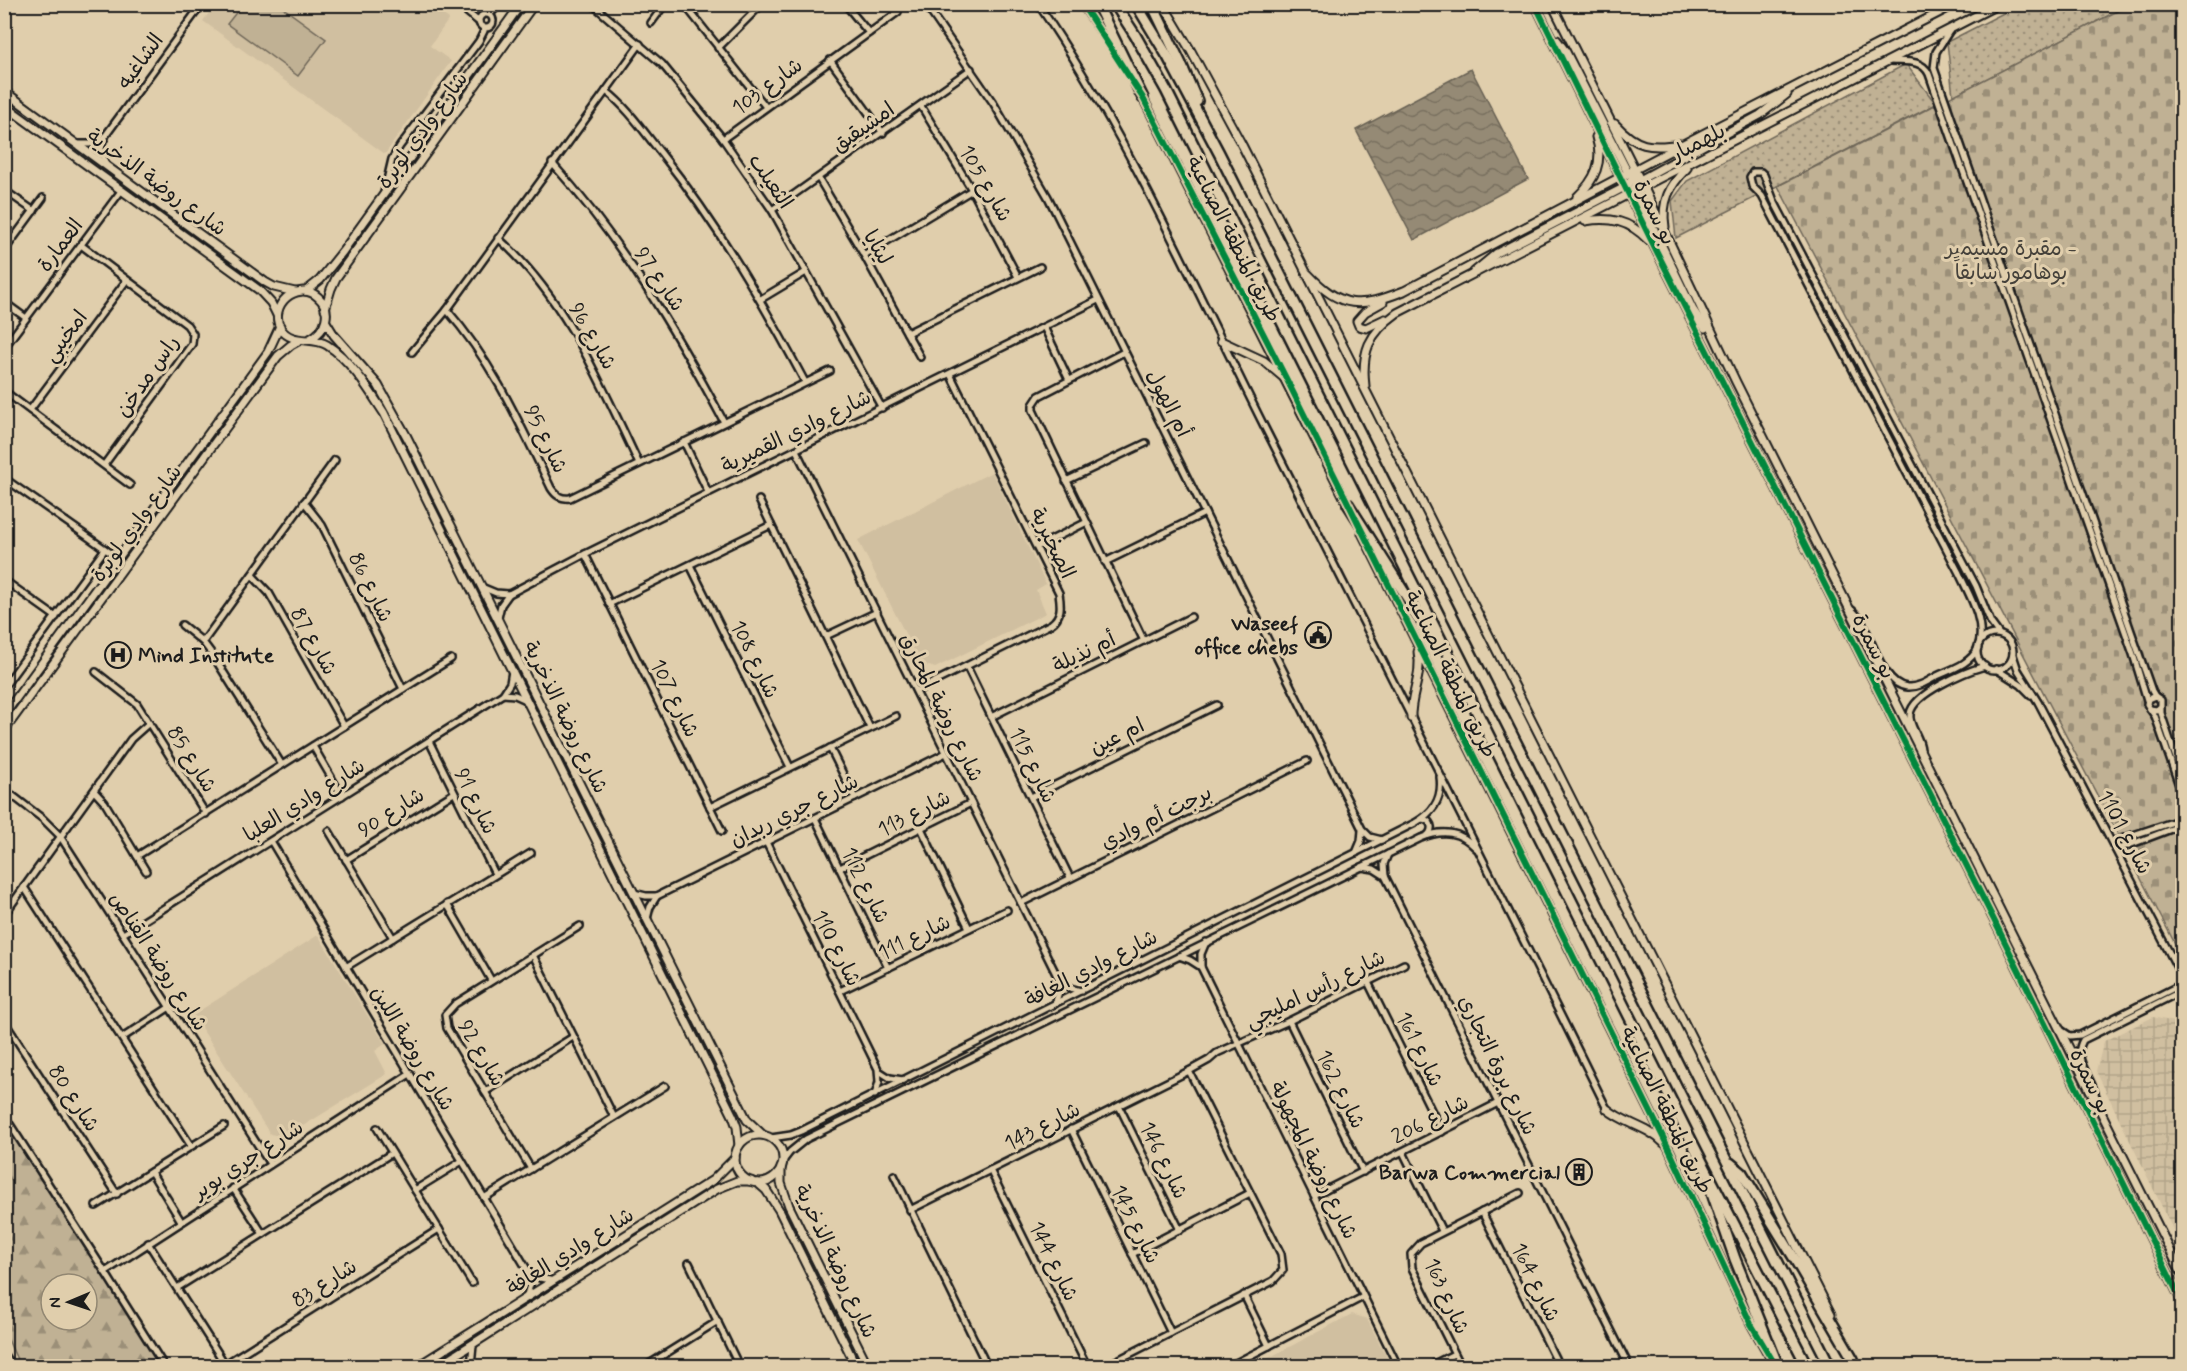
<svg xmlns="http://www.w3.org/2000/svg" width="2187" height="1371" font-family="Mynerve,'Playpen Sans Arabic',sans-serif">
  <defs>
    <pattern id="industrial-grid" width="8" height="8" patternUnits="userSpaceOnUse" patternTransform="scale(1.5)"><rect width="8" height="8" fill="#d0bfa0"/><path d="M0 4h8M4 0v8" fill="none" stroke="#b2a489"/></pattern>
    <pattern id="green-dots" width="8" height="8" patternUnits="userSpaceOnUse" patternTransform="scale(1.5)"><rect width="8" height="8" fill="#c0b194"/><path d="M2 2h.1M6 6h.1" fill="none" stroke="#9b8f78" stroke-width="1.8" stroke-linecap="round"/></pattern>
    <pattern id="forest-firs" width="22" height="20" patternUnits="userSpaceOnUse" patternTransform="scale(1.5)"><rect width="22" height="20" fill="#c0b194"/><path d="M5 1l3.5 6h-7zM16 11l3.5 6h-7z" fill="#9b8f78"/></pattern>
    <pattern id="cemetery-stones" width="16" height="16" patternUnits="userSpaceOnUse" patternTransform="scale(1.5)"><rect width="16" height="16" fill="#c0b194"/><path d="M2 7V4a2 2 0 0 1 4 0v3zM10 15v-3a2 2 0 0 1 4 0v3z" fill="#9b8f78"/></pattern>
    <pattern id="water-waves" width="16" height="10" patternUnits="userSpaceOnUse" patternTransform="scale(1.5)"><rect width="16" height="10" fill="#958a75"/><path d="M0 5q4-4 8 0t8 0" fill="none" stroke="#79705f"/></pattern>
  </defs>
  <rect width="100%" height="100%" fill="#e0ceac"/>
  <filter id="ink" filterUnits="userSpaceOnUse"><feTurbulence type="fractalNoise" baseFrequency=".0167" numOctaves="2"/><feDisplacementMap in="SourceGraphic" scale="12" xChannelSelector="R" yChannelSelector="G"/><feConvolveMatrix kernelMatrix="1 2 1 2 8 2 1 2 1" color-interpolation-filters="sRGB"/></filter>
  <g filter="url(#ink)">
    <g fill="#d0bfa0">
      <polygon points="215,5 434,5 432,7 449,19 430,46 451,61 385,154 203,21"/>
      <polygon points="992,472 1046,584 1036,590 1046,613 935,668 920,663 858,540"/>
      <polygon points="318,935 385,1044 375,1051 387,1074 285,1137 270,1134 193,1015"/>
      <polygon points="1352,1314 1367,1319 1391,1366 1253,1366"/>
    </g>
    <polygon fill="url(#industrial-grid)" points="2153,1017 2182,1024 2182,1248 2096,1071 2104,1041"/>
    <g fill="url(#green-dots)" stroke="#6e6658" stroke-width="1.5">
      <polygon points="2019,5 2129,5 1953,96 1947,42"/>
      <polygon points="1906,64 1936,104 1676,238 1672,201 1687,181"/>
    </g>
    <path fill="url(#forest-firs)" stroke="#6e6658" stroke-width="1.5" fill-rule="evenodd" d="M4 1122 162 1366H20L5 1333ZM51 1284H87V1320H51Z"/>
    <polygon fill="url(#cemetery-stones)" stroke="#6e6658" stroke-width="1.5" points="2129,5 2182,5 2182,957 1778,186"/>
    <polygon fill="#c0b194" stroke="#6e6658" stroke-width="1.5" points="242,5 279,5 326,39 298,76 227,24"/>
    <polygon fill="url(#water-waves)" stroke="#655e51" stroke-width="1.5" points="1471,69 1528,179 1414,240 1356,130"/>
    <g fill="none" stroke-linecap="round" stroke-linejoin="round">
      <defs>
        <g id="street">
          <polyline points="457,4 479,22"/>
          <polyline points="592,4 662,64 723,139 772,210 882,408"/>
          <polyline points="684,4 766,107"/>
          <polyline points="845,4 869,33"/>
          <polyline points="925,4 994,104 1048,197 1362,829 1370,837 1382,840"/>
          <path d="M1038 4C1129 137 1193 285 1265 428 1380 655 1495 881 1607 1109"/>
          <circle cx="486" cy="21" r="7"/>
          <polyline points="490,14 500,4"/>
          <polyline points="651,23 665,4"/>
          <polyline points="1950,30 1936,52 1934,68 2152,691 2155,696"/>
          <polyline points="718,48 762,4"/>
          <polyline points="830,60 883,133"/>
          <path d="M1891 61C1905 62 1922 59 1929 74L2133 654 2147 700"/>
          <path d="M606 91C628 108 644 132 661 153 718 225 762 301 805 382"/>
          <polyline points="921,106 972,190 1018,277"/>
          <polyline points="723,139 898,12"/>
          <polyline points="78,144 90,144 105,138"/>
          <path d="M552 163C622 241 675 330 724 422"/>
          <polyline points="106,165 101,150 103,139 202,4"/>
          <polyline points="819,179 864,255 920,357"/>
          <polyline points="4,190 34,211"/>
          <polyline points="384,193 392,159 400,146 479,41 484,31 483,27"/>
          <polyline points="772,210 971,69"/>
          <path d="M498 238C566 298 601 384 639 464"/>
          <polyline points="81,245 187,325 193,334 192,344 104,465"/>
          <polyline points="4,251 43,198"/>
          <polyline points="864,255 972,190"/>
          <polyline points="761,299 806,272"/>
          <polyline points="4,302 26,318"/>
          <path d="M447 310C494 364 520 424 551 488 556 496 561 499 570 498L830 371"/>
          <polyline points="1044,327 1069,380"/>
          <polyline points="907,333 1040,267"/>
          <polyline points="4,348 121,191"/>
          <polyline points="412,352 447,310 640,44"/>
          <polyline points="1124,352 1039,396 1033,405 1033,410 1144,641"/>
          <polyline points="4,391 130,485"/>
          <polyline points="30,410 126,281"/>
          <polyline points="684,442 708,492"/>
          <polyline points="796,450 1059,980 1070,988 1081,991"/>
          <polyline points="4,478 118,558"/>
          <polyline points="1066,481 1146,443"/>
          <polyline points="759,500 870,728"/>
          <polyline points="304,502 322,525 403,689"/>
          <polyline points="1037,547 1085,523"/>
          <polyline points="585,554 722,831"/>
          <polyline points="1105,562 1205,513"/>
          <polyline points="690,565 790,767"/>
          <polyline points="252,575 269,593 344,726"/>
          <polyline points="4,580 56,617"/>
          <polyline points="484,588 496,593 509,594"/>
          <polyline points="609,604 771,525"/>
          <path d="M1852 610C1855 613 1859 617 1861 621 1873 639 1882 684 1907 687 1918 688 1928 681 1937 676 1952 669 1970 664 1978 648"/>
          <polyline points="498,618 501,605 509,594 585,554 1098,300"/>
          <polyline points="182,625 203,642 212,654 282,765"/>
          <circle cx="1995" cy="652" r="18"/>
          <polyline points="826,636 877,612"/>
          <polyline points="203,642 335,460"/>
          <path d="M1979 644C1985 620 1969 595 1959 573L1762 196 1752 186 1750 177 1753 172H1761L1764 175 1774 201 1976 586 1991 623 1999 634"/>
          <polyline points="2013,655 2018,670 2038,702 2182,977"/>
          <polyline points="967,667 1070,878"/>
          <polyline points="1996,669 2021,685 2031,695"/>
          <polyline points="96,672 137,704 206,814"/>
          <polyline points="4,687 105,549"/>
          <path d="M916 691 1051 624C1062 616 1061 606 1059 593L950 374"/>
          <polyline points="503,694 515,695 526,700"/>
          <polyline points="2160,707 2157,710 2150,709 2147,704 2148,699 2155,696 2161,700 2161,713 2182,776"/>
          <polyline points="2150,709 2155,716 2182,794"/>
          <polyline points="991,717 1191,617"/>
          <polyline points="429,741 495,874"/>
          <polyline points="313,746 342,796"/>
          <polyline points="830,748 855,798"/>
          <path d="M1921 750C1921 738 1908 725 1910 714 1913 693 1967 671 1985 666"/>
          <polyline points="4,789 43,819 60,836 270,1164"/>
          <polyline points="94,791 105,803 146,871"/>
          <polyline points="1031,797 1217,705"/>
          <polyline points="710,807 896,716"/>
          <polyline points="815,818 888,968"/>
          <path d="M1422 819C1431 820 1434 828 1428 835"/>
          <polyline points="921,828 969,928"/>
          <polyline points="329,831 393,938"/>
          <polyline points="271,841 528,1271 530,1285 526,1298"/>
          <polyline points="766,842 878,1069 879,1082 875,1095"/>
          <polyline points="2112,842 2179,820 2182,816"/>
          <polyline points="2116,850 2182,825"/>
          <polyline points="1356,853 1361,841 1362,830"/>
          <polyline points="1388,854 1384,864 1385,876 1629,1366"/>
          <polyline points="137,856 451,659"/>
          <polyline points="346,860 454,793"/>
          <polyline points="1362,867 1374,869 1385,876"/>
          <polyline points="840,868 971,803"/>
          <polyline points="24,887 191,1146"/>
          <polyline points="634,893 646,896 657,896 946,753"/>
          <polyline points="1021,903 1307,761"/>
          <polyline points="447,904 491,980"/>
          <polyline points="4,915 131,739 149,723"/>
          <polyline points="647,919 650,907 657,896"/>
          <polyline points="123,934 503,694 510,683 512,671"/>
          <polyline points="1206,942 1201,954 1201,967 1398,1366"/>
          <polyline points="533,955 614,1117"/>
          <polyline points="1179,956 1190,960 1201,967"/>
          <polyline points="346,967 531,853"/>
          <polyline points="1368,982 1442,1132"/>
          <polyline points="840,991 1007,910"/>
          <polyline points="1055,1004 1059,992 1059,980"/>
          <polyline points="4,1021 117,1194"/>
          <polyline points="1289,1021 1363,1172"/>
          <polyline points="2061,1030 2070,1036 2080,1035 2182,984"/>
          <polyline points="122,1038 170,1007"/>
          <polyline points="879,1071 890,1078 903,1080"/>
          <polyline points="485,1092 573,1037"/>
          <path d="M2097 1101C2094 1078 2071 1060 2083 1040L2182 991"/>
          <polyline points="1119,1106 1180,1230"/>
          <polyline points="4,1115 105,1272 164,1366"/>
          <polyline points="377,1128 472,1283"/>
          <polyline points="1071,1129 1171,1333"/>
          <path d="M771 1138 791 1135 801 1131 1415 823C1433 813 1443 799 1440 777"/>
          <polyline points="1403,1152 1442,1231"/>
          <path d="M783 1161 790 1152 806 1139 1421 838C1443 829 1460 831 1476 848"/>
          <polyline points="531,1169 447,1028 445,1015 455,1004 580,926"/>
          <polyline points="990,1170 1087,1366"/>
          <polyline points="151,1172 181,1221"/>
          <polyline points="894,1175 987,1366"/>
          <polyline points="233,1188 263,1234"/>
          <polyline points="415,1190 462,1161"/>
          <polyline points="1314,1196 1498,1103"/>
          <polyline points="484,1198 665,1086"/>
          <polyline points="96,1206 224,1126"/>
          <polyline points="910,1210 1189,1071 1209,1060 1217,1053 1289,1021 1404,964"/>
          <polyline points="1482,1212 1559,1366"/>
          <polyline points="148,1243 225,1364"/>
          <polyline points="1132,1254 1250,1193"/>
          <polyline points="689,1263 739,1366"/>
          <polyline points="528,1271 540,1278 554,1281"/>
          <polyline points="105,1272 410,1074"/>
          <polyline points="177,1288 392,1153"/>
          <polyline points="1244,1295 1269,1346"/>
          <polyline points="448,1360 465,1366"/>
          <polyline points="222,1366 439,1229"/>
          <polyline points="471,1366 473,1345"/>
          <polyline points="646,1366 718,1321"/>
          <polyline points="1106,1366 1273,1281 1283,1270 1281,1254 1189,1071"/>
          <polyline points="1230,1366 1363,1297"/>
          <polyline points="1430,1366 1454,1354"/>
          <polyline points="1461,1366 1412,1268 1411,1254 1421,1243 1520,1193"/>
        </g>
        <g id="secondary">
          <polyline points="1082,4 1121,61"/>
          <polyline points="1163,4 1191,51 1242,145 1831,1314"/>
          <polyline points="1535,4 1656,250 1994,920 2182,1302"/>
          <polyline points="1552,4 1644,188 1736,382 2182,1274"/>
          <polyline points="1557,40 1566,52 1629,175"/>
          <polyline points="4,91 265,282 274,287 295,292"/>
          <polyline points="1141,94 1349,507"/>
          <polyline points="4,105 259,290 271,303 277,315"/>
          <path d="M1615 124C1636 147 1650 149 1680 144"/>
          <polyline points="1636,182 1760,115 1787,94"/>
          <polyline points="1634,188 1693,310 1705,328"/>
          <path d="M1577 197C1595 180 1604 162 1596 137"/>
          <path d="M1585 221C1610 217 1629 220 1648 240"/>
          <path d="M1665 227C1661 202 1669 186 1687 168"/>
          <polyline points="1474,272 1497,253 1625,187 1632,180 1635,171"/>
          <path d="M1308 274C1342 310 1360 308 1404 291L1685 143 1956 4"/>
          <polyline points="306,291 320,280 343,251 521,4"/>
          <polyline points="1383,302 1365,312 1357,321 1359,326 1366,328 1385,319"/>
          <polyline points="325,309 331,289 336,278 534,4"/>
          <polyline points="326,322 334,335 378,385 407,437 747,1120 763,1135"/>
          <path d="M310 339C326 331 333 310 318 297 297 279 267 306 281 329 292 345 312 336 327 345 351 360 369 390 384 413L733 1116 737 1127 739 1146"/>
          <polyline points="1221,341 1264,361 1283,377"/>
          <path d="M1365 386C1361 352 1369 333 1397 313L1999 4"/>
          <polyline points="1362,533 1668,1147 1751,1324 1771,1359"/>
          <polyline points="4,715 268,352 280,326"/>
          <path d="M1411 718C1410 695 1423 675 1418 652"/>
          <polyline points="4,731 278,356 291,345 300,340"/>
          <path d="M1607 1109C1625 1124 1647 1126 1664 1143"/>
          <circle cx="759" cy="1159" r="24"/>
          <polyline points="781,1168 781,1183 789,1206 868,1366"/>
          <polyline points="758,1183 766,1190 779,1210 856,1366"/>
          <polyline points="4,1356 11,1366"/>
          <polyline points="418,1366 713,1180 735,1158"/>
          <polyline points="438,1366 717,1189 737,1181 751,1181"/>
        </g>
        <g id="highway">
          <polyline points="1097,4 1143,98"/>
          <polyline points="1115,4 1135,35 1166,90 1698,1154 1807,1366"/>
          <polyline points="1136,4 1168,57 1219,153 1830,1366"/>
          <polyline points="1152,4 1181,64 1197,101"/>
          <polyline points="1348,504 1438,646"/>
          <polyline points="1730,1163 1742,1173 1796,1261 1853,1359"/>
          <polyline points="1711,1190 1735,1259 1778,1366"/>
        </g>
      </defs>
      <use href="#street" stroke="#1c1c1c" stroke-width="10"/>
      <use href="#secondary" stroke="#1c1c1c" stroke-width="11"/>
      <use href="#highway" stroke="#1c1c1c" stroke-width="14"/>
      <use href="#street" stroke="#e0ceac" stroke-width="5"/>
      <use href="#secondary" stroke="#e0ceac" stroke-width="7"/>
      <use href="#highway" stroke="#e0ceac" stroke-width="9"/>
      <defs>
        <g id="cycleway">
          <polyline points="1082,4 1143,98 1287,380 1668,1147 1751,1324 1776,1366"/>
          <polyline points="1535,4 1656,250 1994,920 2182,1302"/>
        </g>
      </defs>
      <use href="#cycleway" stroke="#e0ceac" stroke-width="10"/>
      <use href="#cycleway" stroke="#00873e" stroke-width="6"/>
    </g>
  </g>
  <defs>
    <symbol id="civic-ring" viewBox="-11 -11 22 22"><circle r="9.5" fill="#e0ceac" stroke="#1c1c1c" stroke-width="1.5"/><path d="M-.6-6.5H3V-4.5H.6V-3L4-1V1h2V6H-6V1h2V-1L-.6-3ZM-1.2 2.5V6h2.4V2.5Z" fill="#1c1c1c"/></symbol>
    <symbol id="hospital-ring" viewBox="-11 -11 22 22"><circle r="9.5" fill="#e0ceac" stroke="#1c1c1c" stroke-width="1.5"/><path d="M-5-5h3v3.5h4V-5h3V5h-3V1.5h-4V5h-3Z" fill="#1c1c1c"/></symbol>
    <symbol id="building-ring" viewBox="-11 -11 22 22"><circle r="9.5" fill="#e0ceac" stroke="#1c1c1c" stroke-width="1.5"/><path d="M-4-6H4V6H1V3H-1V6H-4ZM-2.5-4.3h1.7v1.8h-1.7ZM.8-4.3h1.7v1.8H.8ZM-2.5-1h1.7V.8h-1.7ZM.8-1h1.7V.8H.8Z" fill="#1c1c1c"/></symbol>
  </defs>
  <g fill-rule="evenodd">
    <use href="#civic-ring" x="1303" y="620" width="30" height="30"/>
    <use href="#hospital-ring" x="103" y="640" width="30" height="30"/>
    <use href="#building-ring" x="1564" y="1157" width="30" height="30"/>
  </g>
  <g text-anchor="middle" stroke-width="6" stroke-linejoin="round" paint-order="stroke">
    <g font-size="21" fill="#1c1c1c" stroke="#e0ceac">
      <text transform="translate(140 61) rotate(-54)" y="7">الشاغيه</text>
      <text transform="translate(767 86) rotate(-36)" y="7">شارع 103</text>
      <text transform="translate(863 127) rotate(-35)" y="7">امشيقيق</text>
      <text transform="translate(422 130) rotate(-54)" y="7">شارع وادي لوبرة</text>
      <text transform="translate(1698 142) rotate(-27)" y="7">بلهمبار</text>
      <text transform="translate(771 181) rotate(56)" y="7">الثعيلب</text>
      <text transform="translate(157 182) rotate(36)" y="7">شارع روضة الذخرية</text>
      <text transform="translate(986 183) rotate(60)" y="7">شارع 105</text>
      <text transform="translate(1655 212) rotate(64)" y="7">بو سمرة</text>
      <text transform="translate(1234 239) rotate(63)" y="7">طريق المنطقة الصناعية</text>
      <text transform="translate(60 245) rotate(-53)" y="7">العمارة</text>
      <text transform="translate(878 247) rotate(60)" y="7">ليثايا</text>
      <text transform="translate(660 279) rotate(56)" y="7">شارع 97</text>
      <text transform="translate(65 336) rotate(-53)" y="7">امخيبي</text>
      <text transform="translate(593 336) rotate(60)" y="7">شارع 96</text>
      <text transform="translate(147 376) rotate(-55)" y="7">راس مدخن</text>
      <text transform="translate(1169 403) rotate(63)" y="7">أم الهول</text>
      <text transform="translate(796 431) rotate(-26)" y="7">شارع وادي القميرية</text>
      <text transform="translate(546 439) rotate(64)" y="7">شارع 95</text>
      <text transform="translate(136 523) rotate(-54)" y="7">شارع وادي لوبرة</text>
      <text transform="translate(1053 543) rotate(64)" y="7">الصخبرية</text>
      <text transform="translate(371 587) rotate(64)" y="7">شارع 86</text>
      <text transform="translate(314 641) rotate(61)" y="7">شارع 87</text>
      <text transform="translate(1874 646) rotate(63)" y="7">بو سمرة</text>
      <text transform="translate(1084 652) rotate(-26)" y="7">أم نذيلة</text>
      <text transform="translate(755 659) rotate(64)" y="7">شارع 108</text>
      <text transform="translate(1451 674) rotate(64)" y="7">طريق المنطقة الصناعية</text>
      <text transform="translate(675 698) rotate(64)" y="7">شارع 107</text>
      <text transform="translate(942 707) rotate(64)" y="7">شارع روضة المحارق</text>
      <text transform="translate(566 717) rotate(64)" y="7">شارع روضة الذخرية</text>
      <text transform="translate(1117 736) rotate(-26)" y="7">ام عين</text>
      <text transform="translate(192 759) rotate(58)" y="7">شارع 85</text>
      <text transform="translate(1033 765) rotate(64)" y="7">شارع 115</text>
      <text transform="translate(304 800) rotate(-32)" y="7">شارع وادي العلبا</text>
      <text transform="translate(476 801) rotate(64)" y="7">شارع 91</text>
      <text transform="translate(794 810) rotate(-26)" y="7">شارع جري ربدان</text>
      <text transform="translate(391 812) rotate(-32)" y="7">شارع 90</text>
      <text transform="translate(914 813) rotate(-27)" y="7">شارع 113</text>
      <text transform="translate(1156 817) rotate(-26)" y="7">برجت أم وادي</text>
      <text transform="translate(2125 832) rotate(62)" y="7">شارع 1101</text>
      <text transform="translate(866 885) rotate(64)" y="7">شارع 112</text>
      <text transform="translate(914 937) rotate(-26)" y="7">شارع 111</text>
      <text transform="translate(837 948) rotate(63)" y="7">شارع 110</text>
      <text transform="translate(159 961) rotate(57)" y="7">شارع روضة القناص</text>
      <text transform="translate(1091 968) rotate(-27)" y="7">شارع وادي الغافة</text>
      <text transform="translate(1315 989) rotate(-26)" y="7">شارع رأس امليجي</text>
      <text transform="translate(413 1048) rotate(59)" y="7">شارع روضة اللبن</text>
      <text transform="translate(1420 1049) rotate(64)" y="7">شارع 161</text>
      <text transform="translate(482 1053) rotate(60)" y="7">شارع 92</text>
      <text transform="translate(1498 1065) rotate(64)" y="7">شارع بروة التجاري</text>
      <text transform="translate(2091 1081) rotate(64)" y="7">بو سمرة</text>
      <text transform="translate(1341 1089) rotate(64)" y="7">شارع 162</text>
      <text transform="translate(74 1098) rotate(57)" y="7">شارع 80</text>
      <text transform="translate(1667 1110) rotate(64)" y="7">طريق المنطقة الصناعية</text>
      <text transform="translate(1430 1119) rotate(-27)" y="7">شارع 206</text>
      <text transform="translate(1042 1126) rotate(-27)" y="7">شارع 143</text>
      <text transform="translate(248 1159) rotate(-33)" y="7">شارع جري بوير</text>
      <text transform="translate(1164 1160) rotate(64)" y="7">شارع 146</text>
      <text transform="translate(1314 1160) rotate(64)" y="7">شارع روضة المجهولة</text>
      <text transform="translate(1136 1224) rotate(64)" y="7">شارع 145</text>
      <text transform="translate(570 1251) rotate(-32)" y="7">شارع وادي الغافة</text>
      <text transform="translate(836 1261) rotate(65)" y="7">شارع روضة الذخرية</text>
      <text transform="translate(1054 1261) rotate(64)" y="7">شارع 144</text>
      <text transform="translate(1536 1282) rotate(64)" y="7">شارع 164</text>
      <text transform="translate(324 1283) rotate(-32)" y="7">شارع 83</text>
      <text transform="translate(1447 1296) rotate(66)" y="7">شارع 163</text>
    </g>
    <g font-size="21" fill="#45413a" stroke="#e0ceac">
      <text x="2011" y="255">مقبرة مسيمير -<tspan x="2011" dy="24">بوهامور سابقاً</tspan></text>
    </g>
    <g font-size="21" font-weight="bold" fill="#1c1c1c" stroke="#e0ceac" text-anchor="end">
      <text x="1298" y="630">Waseef<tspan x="1298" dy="24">office chebs</tspan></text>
      <text x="138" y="662" text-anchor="start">Mind Institute</text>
      <text x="1560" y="1179">Barwa Commercial</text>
    </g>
  </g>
  <rect width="2187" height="1371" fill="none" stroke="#e0ceac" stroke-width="24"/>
  <rect x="12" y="12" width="2163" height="1347" fill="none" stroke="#1c1c1c" stroke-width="2" filter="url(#ink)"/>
  <g transform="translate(69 1302) rotate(268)"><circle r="28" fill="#e0ceac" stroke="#928772" stroke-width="1.5"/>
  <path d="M0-4.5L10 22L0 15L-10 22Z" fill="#1c1c1c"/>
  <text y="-9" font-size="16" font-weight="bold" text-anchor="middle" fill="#1c1c1c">N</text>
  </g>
</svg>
